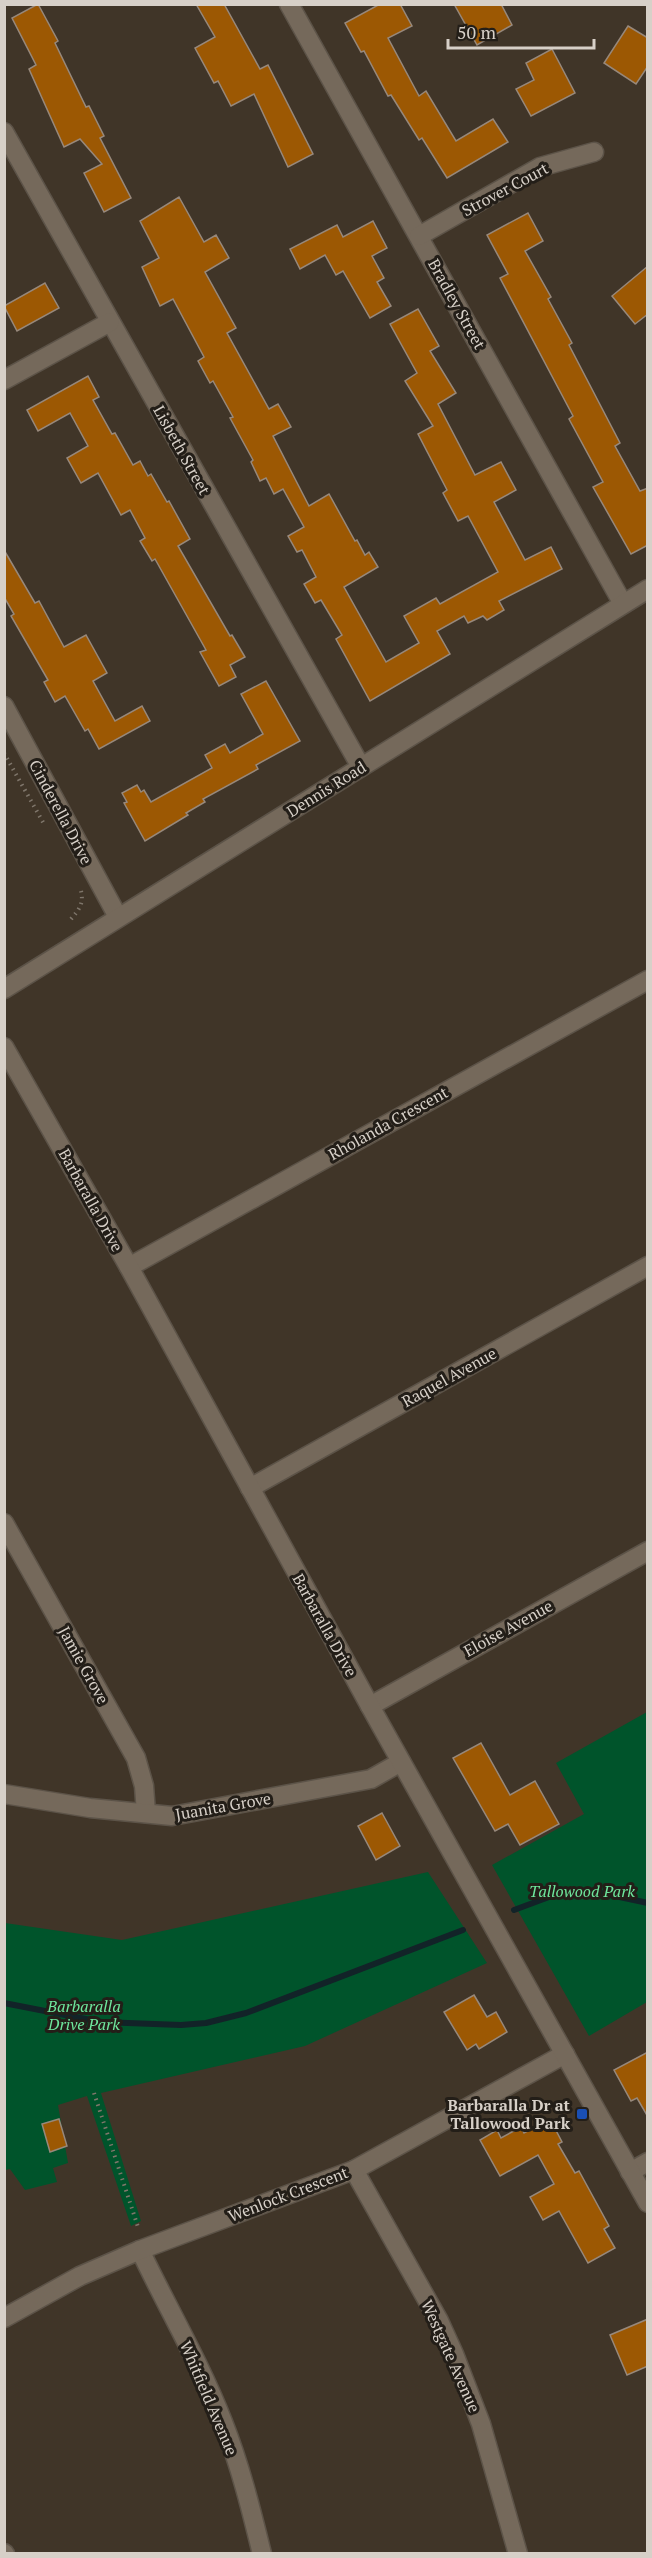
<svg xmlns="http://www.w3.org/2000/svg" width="652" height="2558" font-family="'PT Serif',serif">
  <rect width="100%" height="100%" fill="#403528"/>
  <g fill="#00542b">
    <polygon points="647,1712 647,2002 589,2036 492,1865 584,1814 556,1763"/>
    <polygon points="428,1872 487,1963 305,2046 101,2093 141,2221 131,2226 87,2096 58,2105 68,2163 53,2168 57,2182 25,2190 10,2169 5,2170 5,1923 122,1940"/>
  </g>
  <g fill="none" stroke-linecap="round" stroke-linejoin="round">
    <g stroke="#122328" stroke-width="6">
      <polyline points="514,1910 549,1897 596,1892 648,1903"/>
      <polyline points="4,2003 101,2022 181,2025 206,2023 246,2013 463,1930"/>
    </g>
  </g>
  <g fill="#9c5803" stroke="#97887b" stroke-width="1.5">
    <polygon points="38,4 58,41 55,43 86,107 89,106 104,136 100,138 131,198 104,212 84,173 102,164 80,139 64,147 29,69 36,65 12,18"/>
    <polygon points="196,4 224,4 260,69 268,65 313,154 288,167 254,94 231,106 218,81 214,83 195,48 215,37"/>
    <polygon points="380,4 400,4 412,26 388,38 419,96 426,91 456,141 493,119 508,142 447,178 422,138 419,140 391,95 388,96 364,51 361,52 345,23"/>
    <polygon points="454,4 501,4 512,25 477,45"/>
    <polygon points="628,26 648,38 648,66 636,84 604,63"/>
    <polygon points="552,49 575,93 531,116 516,89 534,80 526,63"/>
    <polygon points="179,197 204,242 216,235 229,258 205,272 236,328 227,333 269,409 278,404 291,427 273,436 309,506 329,494 355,541 357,540 365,555 369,552 378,567 344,587 386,662 419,643 404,616 436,598 440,604 498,572 468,516 458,521 443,493 447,490 418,434 433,426 405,381 417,373 390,324 418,309 439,346 430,351 456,393 438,404 475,475 501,462 516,490 494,502 525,560 551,547 562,569 499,601 504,610 487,620 483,616 468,623 464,616 437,631 450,654 370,701 336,639 342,635 321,600 315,603 304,584 316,577 302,550 297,552 288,536 304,527 283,489 274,494 266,478 260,481 251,462 253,460 230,418 233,417 213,381 210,383 198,361 204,357 173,299 160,306 142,267 159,258 140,221"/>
    <polygon points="528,213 543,241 525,251 551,297 548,299 572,343 569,345 620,443 615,446 640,491 648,488 648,545 631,554 593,487 603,482 569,419 573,416 500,278 508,274 487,235"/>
    <polygon points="373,221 387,248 372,256 384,278 377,282 391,306 370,318 343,271 336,275 325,255 300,269 290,249 337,225 343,237"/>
    <polygon points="648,266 648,314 635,324 612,296"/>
    <polygon points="45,283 59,308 17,331 4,306"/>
    <polygon points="88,376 99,397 93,400 112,434 115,433 133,465 140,461 148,476 151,474 167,502 169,501 190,539 178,546 230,636 232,635 245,657 230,665 236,677 219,686 200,652 206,650 155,559 152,561 140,541 145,538 130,510 121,515 98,473 81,483 67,458 88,446 70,413 38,431 27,410"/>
    <polygon points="4,550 35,603 39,601 64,647 86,635 107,673 93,681 115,721 142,706 150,721 99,749 88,729 85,731 65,696 55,702 44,682 48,680 11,616 14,614 4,597"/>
    <polygon points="266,681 300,741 256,765 258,769 203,799 205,802 186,813 188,815 145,841 124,803 127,802 122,793 137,785 141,792 144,790 151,802 212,768 205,755 225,744 230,753 263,734 241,694"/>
    <polygon points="481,1743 510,1795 535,1781 559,1824 520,1845 508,1824 495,1831 453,1758"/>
    <polygon points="382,1813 400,1846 376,1860 358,1826"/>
    <polygon points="474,1995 487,2017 496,2012 507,2032 479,2049 476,2044 467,2050 444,2012"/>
    <polygon points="648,2052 648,2117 637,2098 631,2101 614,2070"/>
    <polygon points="59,2119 67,2146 50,2152 42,2124"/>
    <polygon points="550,2119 562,2142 558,2144 575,2173 579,2171 609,2226 604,2229 615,2248 588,2263 559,2211 543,2220 530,2197 554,2184 538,2155 500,2176 480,2140 497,2130 501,2138 521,2127 524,2133"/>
    <polygon points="648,2319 648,2366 627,2375 610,2335"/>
  </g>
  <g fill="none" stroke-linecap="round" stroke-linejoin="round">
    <defs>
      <g id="street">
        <polyline points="289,4 623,604"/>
        <polyline points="4,132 361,767"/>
        <polyline points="419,236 540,167 594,152"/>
        <polyline points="4,380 110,322"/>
        <polyline points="129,1267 648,980"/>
        <polyline points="250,1488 648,1266"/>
        <polyline points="4,1523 136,1758 144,1786 146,1813"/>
        <polyline points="370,1706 648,1551"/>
        <polyline points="4,1794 90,1808 172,1816 371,1779 401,1762"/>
        <polyline points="354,2170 439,2321 454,2354 481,2424 518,2554"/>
        <polyline points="630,2172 648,2162"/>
        <path d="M140 2250C167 2307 200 2363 223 2422 240 2465 251 2509 262 2554"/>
        <polyline points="4,2318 80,2276 140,2250 354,2170 565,2054"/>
        <polyline points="4,2553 5,2554"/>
      </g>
      <g id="secondary">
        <polyline points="4,706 118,917"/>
        <polyline points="4,989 648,589"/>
        <polyline points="4,1047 129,1267 370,1706 648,2203"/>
      </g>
    </defs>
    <use href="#street" stroke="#5c5348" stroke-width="21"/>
    <use href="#secondary" stroke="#5c5348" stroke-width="21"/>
    <g stroke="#7f766b" stroke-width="4" stroke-dasharray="1.5 4.5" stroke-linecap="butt">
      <polyline points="4,753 44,824"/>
      <path d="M71 919C79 910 84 903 81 891"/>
      <polyline points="94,2093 138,2227"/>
    </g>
    <use href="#street" stroke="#75695b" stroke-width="18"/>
    <use href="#secondary" stroke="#75695b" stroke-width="18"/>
  </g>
  <rect fill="#1a4fb4" stroke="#231e18" stroke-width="2" x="576" y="2108" width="12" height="12" rx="3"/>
  <g text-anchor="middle" stroke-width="6" stroke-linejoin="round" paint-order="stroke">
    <g font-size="16" fill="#d7d0c8" stroke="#231e18">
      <text transform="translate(505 189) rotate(-28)" y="6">Strover Court</text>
      <text transform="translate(457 304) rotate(61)" y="6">Bradley Street</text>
      <text transform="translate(182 450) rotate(61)" y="6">Lisbeth Street</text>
      <text transform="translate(326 789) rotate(-32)" y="6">Dennis Road</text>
      <text transform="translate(61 812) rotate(62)" y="6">Cinderella Drive</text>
      <text transform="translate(388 1123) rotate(-29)" y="6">Rholanda Crescent</text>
      <text transform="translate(91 1200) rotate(61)" y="6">Barbaralla Drive</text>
      <text transform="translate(449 1377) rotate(-29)" y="6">Raquel Avenue</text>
      <text transform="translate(325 1625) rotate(61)" y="6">Barbaralla Drive</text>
      <text transform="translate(508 1628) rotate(-29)" y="6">Eloise Avenue</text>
      <text transform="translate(84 1665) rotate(61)" y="6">Jamie Grove</text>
      <text transform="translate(223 1806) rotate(-10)" y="6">Juanita Grove</text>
      <text transform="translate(288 2194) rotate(-21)" y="6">Wenlock Crescent</text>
      <text transform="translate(451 2356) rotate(66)" y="6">Westgate Avenue</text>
      <text transform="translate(209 2398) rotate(67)" y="6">Whitfield Avenue</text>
    </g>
    <g font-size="16" font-style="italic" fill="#6ee69c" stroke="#231e18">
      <text x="582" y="1897">Tallowood Park</text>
      <text x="84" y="2012">Barbaralla<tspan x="84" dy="18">Drive Park</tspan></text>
    </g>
    <g font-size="16" font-weight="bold" fill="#d7d0c8" stroke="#231e18" text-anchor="end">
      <text x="570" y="2111">Barbaralla Dr at<tspan x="570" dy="18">Tallowood Park</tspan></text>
    </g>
  </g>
  <rect width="652" height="2558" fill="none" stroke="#d7d0c8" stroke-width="12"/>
  <path d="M448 39v9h146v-9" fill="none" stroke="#d7d0c8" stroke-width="3"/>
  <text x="457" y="39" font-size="18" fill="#d7d0c8" stroke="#231e18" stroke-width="4.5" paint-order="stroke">50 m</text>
</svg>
